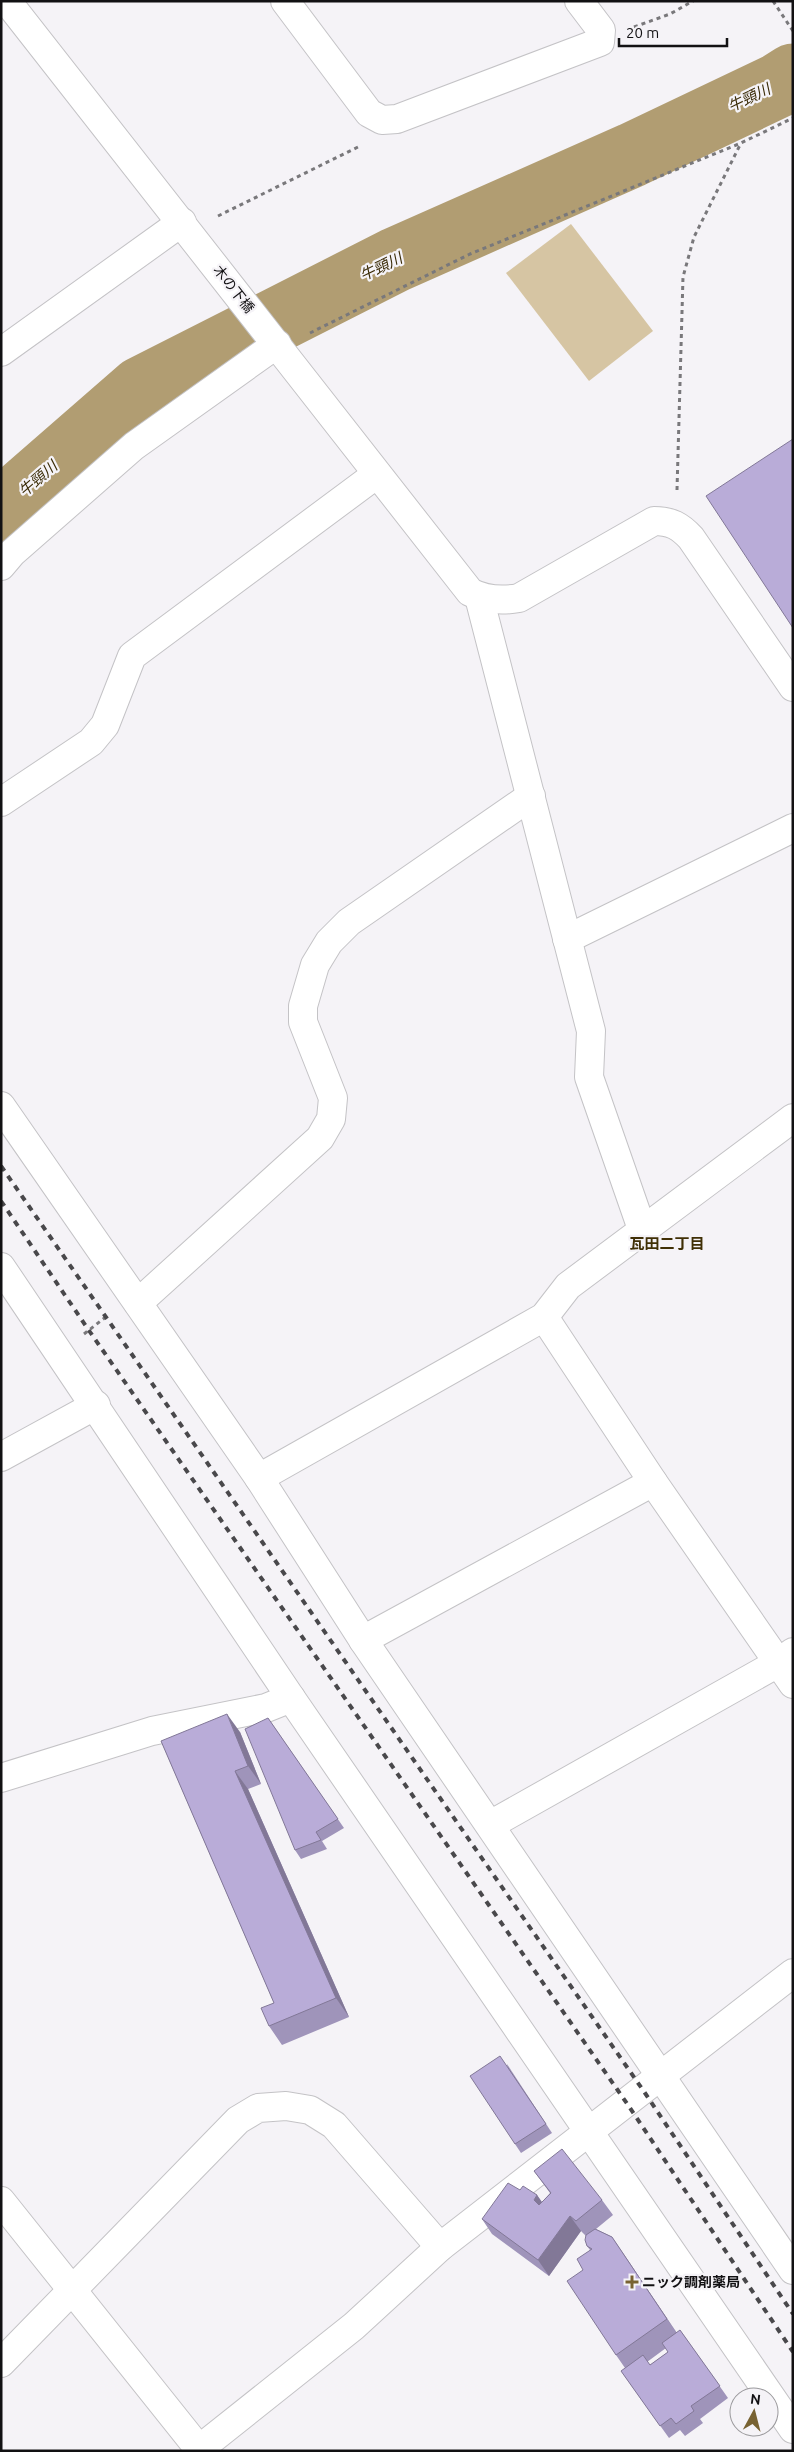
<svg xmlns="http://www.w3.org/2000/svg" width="794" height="2452" font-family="Ubuntu,'Noto Sans JP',sans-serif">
  <rect width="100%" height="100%" fill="#f5f3f7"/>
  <polygon fill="#d6c5a3" points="571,224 653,331 589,381 506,273"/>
  <polygon fill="#b19d72" points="793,45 793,86 785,92 703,120 776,56"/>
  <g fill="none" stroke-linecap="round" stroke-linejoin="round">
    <polyline stroke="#b19d72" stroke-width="65" points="1,511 141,389 395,260 632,155 779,85 793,76"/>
    <defs>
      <g id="minor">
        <path d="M7 1 470 592C485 600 502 601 519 598L654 521C671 521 680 526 691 538L793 687"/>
        <polyline points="285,1 369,113 382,120 397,119 600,42 601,30 579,1"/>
        <polyline points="1,352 182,222"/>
        <polyline points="1,566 12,553 134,446 277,344"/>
        <polyline points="479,597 591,1031 589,1077 643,1232"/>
        <polyline points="1,802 91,742 105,725 132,656 377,474"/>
        <polyline points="567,939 793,828"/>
        <polyline points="1,1106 259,1478 363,1640 793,2270"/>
        <polyline points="1,1267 291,1698 793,2429"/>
        <polyline points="138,1303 320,1138 331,1119 333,1098 303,1022 303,1006 315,965 329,942 349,922 531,796"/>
        <polyline points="544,1317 653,1482 793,1684"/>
        <polyline points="1,1457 96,1405"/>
        <polyline points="259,1478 544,1317 568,1286 793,1118"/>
        <polyline points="363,1640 653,1482"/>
        <polyline points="1,1778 152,1731 266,1708 291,1698"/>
        <polyline points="490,1825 778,1663 793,1652"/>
        <polyline points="1,2201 199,2449"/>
        <polyline points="1,2363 238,2120 258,2108 286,2106 310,2110 334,2125 440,2247"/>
        <polyline points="197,2451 354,2326 440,2247 793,1973"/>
      </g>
    </defs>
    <use href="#minor" stroke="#c4c3c6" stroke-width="30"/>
    <g stroke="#79787b" stroke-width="3" stroke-dasharray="4 4" stroke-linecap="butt">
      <polyline points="773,1 793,31"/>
      <polyline points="634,27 670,14 693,1"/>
      <polyline points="218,216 360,146"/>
      <polyline points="310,333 470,254 741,143 793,118"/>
      <polyline points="677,490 683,277 694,237 741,143"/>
      <polyline points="84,1334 107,1316"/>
    </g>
    <use href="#minor" stroke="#fff" stroke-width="28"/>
    <g stroke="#49484b" stroke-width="4" stroke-dasharray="6 6" stroke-linecap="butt">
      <polyline points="1,1166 645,2093 793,2314"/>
      <polyline points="1,1201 90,1332 628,2105 793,2352"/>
    </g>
  </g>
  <g fill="#9f94ba" fill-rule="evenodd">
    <polygon points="268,1718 344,1828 322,1841 327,1849 301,1859 295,1850"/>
    <polygon points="240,1732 261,1784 248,1789 349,2017 282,2045 269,2026 274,2003 161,1741"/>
    <polygon points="507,2064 552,2133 521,2153 515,2144"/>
    <path d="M534 2171 602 2200 613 2215 596 2229 612 2237 677 2333 680 2330 728 2398 700 2419 703 2423 685 2436 680 2430 669 2438 621 2371 625 2368 616 2355 583 2270 590 2250 587 2246 586 2236 581 2231 549 2276 492 2234 482 2219 520 2190 537 2195 542 2202 550 2193ZM666 2348 668 2352 650 2365 647 2362Z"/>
  </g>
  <g fill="#827897">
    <polygon points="227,1714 240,1732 261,1784 248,1766"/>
    <polygon points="235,1771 248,1789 349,2017 336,1998"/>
    <polygon points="537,2195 547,2210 544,2215 534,2200"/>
    <polygon points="570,2216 581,2231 549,2276 538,2260"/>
    <polygon points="612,2237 625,2256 680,2338 667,2319"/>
  </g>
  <g fill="#b9acd8" stroke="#827897">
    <polygon points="793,439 793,628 706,496"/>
    <polygon points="227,1714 248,1766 235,1771 336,1998 269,2026 261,2008 274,2003 161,1741"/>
    <polygon points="268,1718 338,1819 316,1832 321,1840 295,1850 245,1729"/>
    <polygon points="500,2056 546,2124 515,2144 470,2076"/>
    <polygon points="562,2149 602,2200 576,2221 570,2216 538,2260 482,2219 508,2183 520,2190 523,2186 537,2195 534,2200 539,2205 551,2193 534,2171"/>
    <polygon points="595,2229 612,2237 667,2319 616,2355 567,2281 583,2270 577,2259 592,2249 587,2246 585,2240 586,2235"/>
    <polygon points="680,2330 720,2386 691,2406 694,2411 676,2424 671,2418 660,2426 621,2371 643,2355 650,2365 668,2352 662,2343"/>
  </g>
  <path fill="#786232" stroke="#f5f3f7" stroke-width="2" d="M629.5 2274.5h5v5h5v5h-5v5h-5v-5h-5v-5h5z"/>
  <g text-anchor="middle" stroke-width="4.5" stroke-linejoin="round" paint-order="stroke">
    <g font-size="14" fill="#121113" stroke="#f5f3f7">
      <text transform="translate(234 289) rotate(52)" y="5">木の下橋</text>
    </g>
    <g font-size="14" font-weight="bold" fill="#121113" stroke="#f5f3f7" text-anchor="start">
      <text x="642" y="2287">ニック調剤薬局</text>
    </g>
    <g font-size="15" font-style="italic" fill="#392a05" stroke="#f5f3f7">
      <text transform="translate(749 98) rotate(-26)" y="5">牛頸川</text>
      <text transform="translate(381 267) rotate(-26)" y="5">牛頸川</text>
      <text transform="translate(38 479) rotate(-41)" y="5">牛頸川</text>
    </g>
    <g font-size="15" font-weight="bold" fill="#403006" stroke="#f5f3f7">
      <text x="667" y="1249">瓦田二丁目</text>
    </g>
  </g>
  <rect width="794" height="2452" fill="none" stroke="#121113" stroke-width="5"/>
  <g transform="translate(754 2412) rotate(7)"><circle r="24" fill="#f5f3f7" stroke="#9a999c"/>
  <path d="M0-4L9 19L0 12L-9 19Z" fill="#786232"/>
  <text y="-8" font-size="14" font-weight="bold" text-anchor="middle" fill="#121113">N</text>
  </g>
  <path d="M619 38v8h108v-8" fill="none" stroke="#121113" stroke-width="2.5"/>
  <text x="626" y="38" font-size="15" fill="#121113" stroke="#f5f3f7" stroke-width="4" paint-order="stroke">20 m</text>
</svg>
